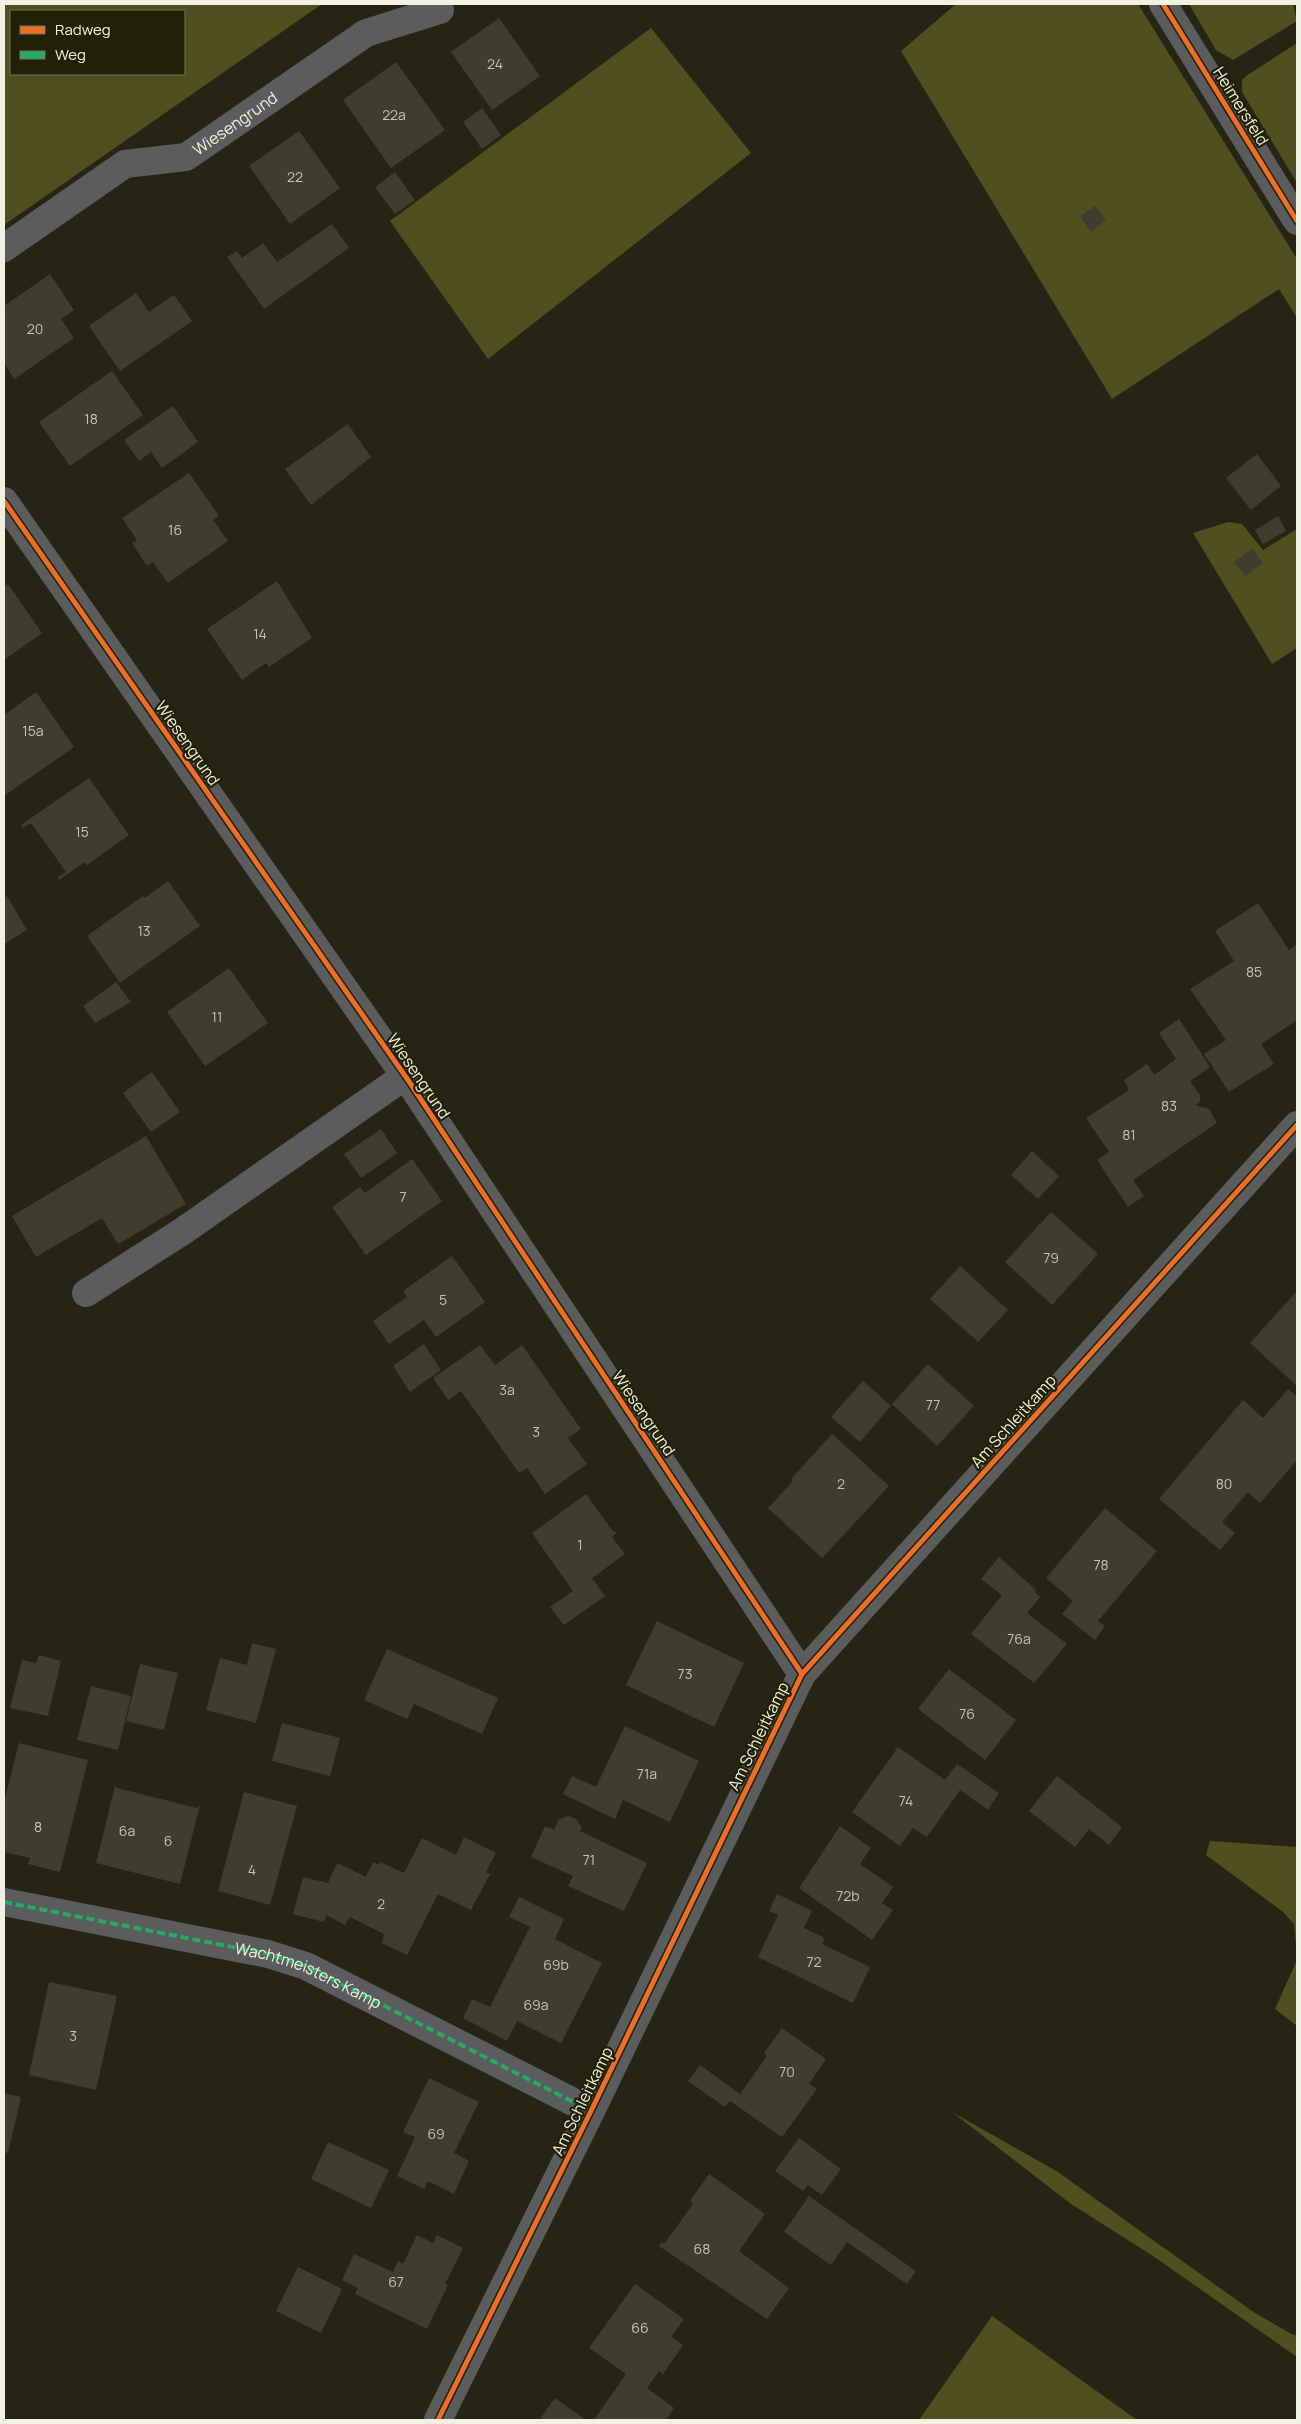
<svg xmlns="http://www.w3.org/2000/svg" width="1301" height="2424" font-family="Manrope,sans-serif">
  <rect width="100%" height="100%" fill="#262515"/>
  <g fill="#4f4f20" fill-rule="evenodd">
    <path d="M4 4H322L4 225ZM11 11H184V74H11Z"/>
    <polygon points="956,4 1138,4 1297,259 1297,318 1279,289 1112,399 901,51"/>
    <polygon points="1189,4 1293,4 1297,21 1233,60 1216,50"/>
    <polygon points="651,28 751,153 488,359 390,221"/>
    <polygon points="1297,43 1297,183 1242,92 1242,80 1246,76"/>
    <polygon points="1228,522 1242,524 1263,550 1297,529 1297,648 1272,664 1193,533"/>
    <polygon points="1210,1841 1297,1847 1297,1957 1294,1924 1282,1911 1206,1855"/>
    <polygon points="1297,1960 1297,2026 1275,2009"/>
    <polygon points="952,2112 1058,2172 1252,2311 1293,2335 1297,2335 1297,2357 1153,2256 1071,2204"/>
    <polygon points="992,2316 1137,2420 919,2420"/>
  </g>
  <g fill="#3e3d30">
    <polygon points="499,18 540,76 492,110 451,52"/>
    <polygon points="396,62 445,130 391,168 343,100"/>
    <polygon points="482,108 501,135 482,149 463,122"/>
    <polygon points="299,131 340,188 290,224 249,166"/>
    <polygon points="395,172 415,200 395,214 375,187"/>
    <polygon points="1095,206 1106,220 1091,232 1080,216"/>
    <polygon points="332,224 349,248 264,309 227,257 237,251 242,258 263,243 277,262"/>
    <polygon points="50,274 74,310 61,319 74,338 14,379 4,363 4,306"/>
    <polygon points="136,293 149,312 174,295 192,321 120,371 89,326"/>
    <polygon points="112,371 143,415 70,466 39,422"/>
    <polygon points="173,406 198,442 162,468 151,452 139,461 124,440"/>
    <polygon points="348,424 371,457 311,505 285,469"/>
    <polygon points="1257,454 1281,486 1251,510 1226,478"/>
    <polygon points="189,473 219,516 213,520 228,541 168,583 153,562 147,566 132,543 137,540 122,518"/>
    <polygon points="1278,516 1286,531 1263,544 1255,530"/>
    <polygon points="1252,549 1263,563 1245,576 1234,562"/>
    <polygon points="277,581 312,638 269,667 266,663 242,680 207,629"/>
    <polygon points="8,584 42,633 4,660 4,587"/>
    <polygon points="36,692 74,747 4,796 4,715"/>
    <polygon points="89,778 129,835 87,865 85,862 59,880 58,877 66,872 31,823 23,828 21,825"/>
    <polygon points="168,881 200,926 120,983 87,936 143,896 145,898"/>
    <polygon points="7,896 27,930 4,944 4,898"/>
    <polygon points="1258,903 1289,950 1297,944 1297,1020 1261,1044 1274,1064 1229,1092 1204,1054 1226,1040 1190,989 1234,961 1215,931"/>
    <polygon points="229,968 268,1023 205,1066 167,1012"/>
    <polygon points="116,982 131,1002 95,1023 83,1006"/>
    <polygon points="1179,1019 1210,1067 1190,1081 1200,1095 1200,1101 1196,1105 1209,1109 1217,1123 1133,1180 1144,1196 1128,1207 1097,1160 1109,1152 1086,1118 1129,1090 1124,1080 1147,1064 1154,1075 1176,1059 1159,1033"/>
    <polygon points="152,1072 180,1112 151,1132 123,1093"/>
    <polygon points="381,1129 397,1153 361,1178 344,1154"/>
    <polygon points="146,1136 186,1204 118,1244 102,1218 36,1257 12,1216"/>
    <polygon points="1032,1151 1059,1176 1038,1199 1011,1175"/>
    <polygon points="412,1159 442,1201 366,1255 332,1207 360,1187 365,1193"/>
    <polygon points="1051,1212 1098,1254 1052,1305 1005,1262"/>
    <polygon points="452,1256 485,1302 436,1337 424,1320 389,1344 373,1321 407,1297 403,1291"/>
    <polygon points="960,1266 1008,1310 978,1342 930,1299"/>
    <polygon points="1297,1291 1297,1386 1250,1343"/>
    <polygon points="424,1344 441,1370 410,1392 393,1366"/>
    <polygon points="480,1345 495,1365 522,1345 581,1429 568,1438 587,1464 545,1494 527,1468 519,1473 461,1391 448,1400 433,1378"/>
    <polygon points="928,1364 974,1406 937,1446 892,1404"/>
    <polygon points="863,1381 891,1406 860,1442 831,1417"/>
    <polygon points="1288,1389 1297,1397 1297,1460 1260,1503 1248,1492 1222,1522 1235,1533 1220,1550 1159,1499 1243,1400 1263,1418"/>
    <polygon points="832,1434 889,1486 822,1558 768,1508 793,1481 791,1479"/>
    <polygon points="586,1494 612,1530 617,1533 612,1537 625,1554 592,1578 605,1596 564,1625 550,1607 573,1591 532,1533"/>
    <polygon points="1105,1508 1157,1551 1098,1621 1105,1626 1095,1640 1062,1614 1073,1601 1046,1578"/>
    <polygon points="999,1557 1036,1590 1035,1592 1040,1597 1027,1613 1067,1644 1034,1683 971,1634 1002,1595 981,1579"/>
    <polygon points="657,1621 744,1663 714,1727 626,1685"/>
    <polygon points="252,1643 276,1649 256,1723 206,1710 220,1658 247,1665"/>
    <polygon points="387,1649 498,1698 482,1734 414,1704 407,1719 364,1700"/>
    <polygon points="39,1655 61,1661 48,1716 10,1708 22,1660 36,1663"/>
    <polygon points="140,1664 178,1673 164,1730 126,1721"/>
    <polygon points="949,1669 1016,1720 985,1760 918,1709"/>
    <polygon points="91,1686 131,1696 118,1750 77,1740"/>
    <polygon points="282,1723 340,1738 330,1776 272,1761"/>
    <polygon points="625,1726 699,1761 670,1822 623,1800 615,1819 563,1794 572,1776 596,1787"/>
    <polygon points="19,1743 88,1760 60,1872 28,1864 30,1858 4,1852 4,1802"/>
    <polygon points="898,1747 945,1780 957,1764 999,1793 988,1810 960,1790 927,1837 913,1828 900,1846 852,1812"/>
    <polygon points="1057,1776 1122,1827 1109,1845 1089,1829 1075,1847 1029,1811"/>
    <polygon points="115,1786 117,1788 197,1808 200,1805 180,1884 96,1863"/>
    <polygon points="244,1792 297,1806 270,1905 218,1891"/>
    <polygon points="568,1816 576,1819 582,1828 580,1831 647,1863 624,1911 568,1886 573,1876 531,1857 545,1826 554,1830 558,1820"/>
    <polygon points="840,1826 871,1848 860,1864 893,1887 882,1903 893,1910 872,1940 799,1888"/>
    <polygon points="464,1837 496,1853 486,1872 490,1874 471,1910 438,1894 407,1955 382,1943 384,1934 350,1917 345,1925 326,1915 324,1922 293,1914 303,1877 328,1883 337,1863 366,1877 373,1862 379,1865 380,1862 404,1873 422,1838 456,1855"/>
    <polygon points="777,1894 812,1911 804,1928 825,1938 822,1944 870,1967 853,2003 758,1957 778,1915 769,1911"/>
    <polygon points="519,1897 564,1919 555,1939 602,1963 561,2043 517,2021 507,2041 463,2018 472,1999 490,2007 530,1927 509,1917"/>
    <polygon points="49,1982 117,1996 96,2090 29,2075"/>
    <polygon points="782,2028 826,2059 809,2084 817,2089 782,2137 730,2101 725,2107 688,2081 700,2065 740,2094 767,2056 764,2053"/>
    <polygon points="429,2078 479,2102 454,2153 469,2161 454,2194 428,2181 424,2189 397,2176 415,2137 403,2132"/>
    <polygon points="4,2093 21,2097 8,2153 4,2152"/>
    <polygon points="799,2138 841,2169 822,2195 808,2185 803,2191 775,2171"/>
    <polygon points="328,2142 389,2170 371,2208 311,2179"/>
    <polygon points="709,2174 765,2214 739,2251 789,2288 767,2319 659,2246 662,2242 664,2244 693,2204 690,2201"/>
    <polygon points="809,2196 916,2271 907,2284 847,2242 831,2265 784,2232"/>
    <polygon points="417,2235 433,2243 437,2235 463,2248 445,2284 448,2285 427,2329 355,2294 358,2288 342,2280 354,2254 393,2272 398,2261 403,2264"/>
    <polygon points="298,2267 342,2289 321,2333 276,2311"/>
    <polygon points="635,2284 684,2319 671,2337 683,2345 663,2374 659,2371 647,2388 674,2408 666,2420 594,2420 626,2374 589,2348"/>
    <polygon points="555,2398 586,2420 539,2420"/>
  </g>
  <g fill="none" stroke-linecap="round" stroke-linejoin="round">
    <g stroke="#5a5c5d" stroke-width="28">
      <polyline points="1163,4 1297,221"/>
      <path id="s1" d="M4 248 125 164 186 157 366 33 440 10"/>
      <polyline points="4,501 410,1083 802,1674"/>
      <polyline points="86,1293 183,1231 405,1076"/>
      <path id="s2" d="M4 1902 268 1954 306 1966 591 2111"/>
      <polyline points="438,2420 591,2111 802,1674 1297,1125"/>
    </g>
    <polyline stroke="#26ab63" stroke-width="4" stroke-dasharray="8 4" stroke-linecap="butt" points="4,1902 268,1954 306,1966 591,2111"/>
    <defs>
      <g id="cycleway">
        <polyline points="1163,4 1297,221"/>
        <polyline points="4,501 410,1083 802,1674"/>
        <polyline points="438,2420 591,2111 802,1674 1297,1125"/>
      </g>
    </defs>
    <use href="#cycleway" stroke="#222105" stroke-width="8"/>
    <use href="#cycleway" stroke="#ee6e29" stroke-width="5"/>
  </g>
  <g text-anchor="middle" stroke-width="4.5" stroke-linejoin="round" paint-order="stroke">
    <g font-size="14" fill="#c4c4b4">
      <text x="495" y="69">24</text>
      <text x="394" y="120">22a</text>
      <text x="295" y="182">22</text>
      <text x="35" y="334">20</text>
      <text x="91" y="424">18</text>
      <text x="175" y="535">16</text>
      <text x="260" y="639">14</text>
      <text x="33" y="736">15a</text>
      <text x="82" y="837">15</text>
      <text x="144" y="936">13</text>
      <text x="1254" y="977">85</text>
      <text x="217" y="1022">11</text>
      <text x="1169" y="1111">83</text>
      <text x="1129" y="1140">81</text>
      <text x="403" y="1202">7</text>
      <text x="1051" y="1263">79</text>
      <text x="443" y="1305">5</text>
      <text x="507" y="1395">3a</text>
      <text x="933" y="1410">77</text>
      <text x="536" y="1437">3</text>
      <text x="841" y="1489">2</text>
      <text x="1224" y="1489">80</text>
      <text x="580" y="1550">1</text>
      <text x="1101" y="1570">78</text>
      <text x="1019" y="1644">76a</text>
      <text x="685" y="1679">73</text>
      <text x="967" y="1719">76</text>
      <text x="647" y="1779">71a</text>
      <text x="906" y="1806">74</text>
      <text x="38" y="1832">8</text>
      <text x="127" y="1836">6a</text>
      <text x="168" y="1846">6</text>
      <text x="589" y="1865">71</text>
      <text x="252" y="1875">4</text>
      <text x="848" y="1901">72b</text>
      <text x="381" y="1909">2</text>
      <text x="814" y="1967">72</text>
      <text x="556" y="1970">69b</text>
      <text x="536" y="2010">69a</text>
      <text x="73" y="2041">3</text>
      <text x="787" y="2077">70</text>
      <text x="436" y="2139">69</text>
      <text x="702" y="2254">68</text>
      <text x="396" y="2287">67</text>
      <text x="640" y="2333">66</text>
    </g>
    <g font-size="16" fill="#f0f1e0" stroke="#222105">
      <text transform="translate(1241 106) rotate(58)" y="6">Heimersfeld</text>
      <text dy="6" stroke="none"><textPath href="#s1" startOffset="268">Wiesengrund</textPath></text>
      <text transform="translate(188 743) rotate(55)" y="6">Wiesengrund</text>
      <text transform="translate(419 1076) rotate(56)" y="6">Wiesengrund</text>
      <text transform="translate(644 1413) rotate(56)" y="6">Wiesengrund</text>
      <text transform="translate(1013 1421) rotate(-48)" y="6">Am Schleitkamp</text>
      <text transform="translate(758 1736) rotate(-64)" y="6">Am Schleitkamp</text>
      <text dy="6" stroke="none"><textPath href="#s2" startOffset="314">Wachtmeisters Kamp</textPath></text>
      <text transform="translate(582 2101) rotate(-64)" y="6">Am Schleitkamp</text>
    </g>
  </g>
  <rect width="1301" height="2424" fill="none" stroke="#f0f1e0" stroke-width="10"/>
  <rect x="10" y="10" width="175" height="65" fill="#222105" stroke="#74745d"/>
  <rect x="20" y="26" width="25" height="8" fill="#ee6e29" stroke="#74745d"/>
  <text x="55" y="35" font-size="15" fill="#f0f1e0">Radweg</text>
  <rect x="20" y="51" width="25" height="8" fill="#26ab63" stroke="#74745d"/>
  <text x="55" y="60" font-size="15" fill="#f0f1e0">Weg</text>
</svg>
